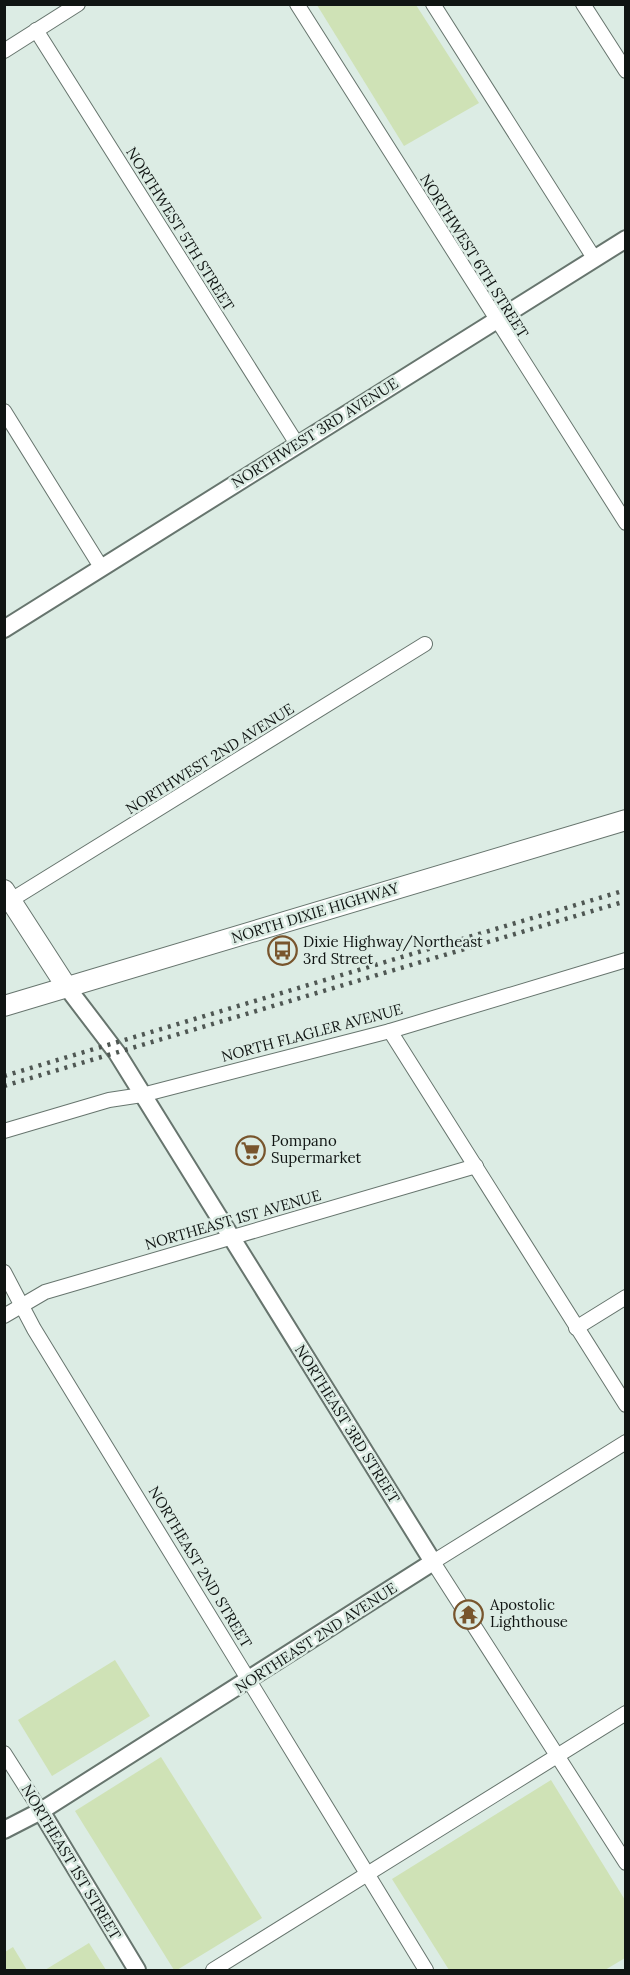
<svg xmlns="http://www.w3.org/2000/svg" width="630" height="1975" font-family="Lora,serif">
  <rect width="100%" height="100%" fill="#dcece4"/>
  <g fill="#cfe2b6">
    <polygon points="317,5 416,5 479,103 404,146"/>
    <polygon points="115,1660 150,1716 52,1776 18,1720"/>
    <polygon points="161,1757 262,1918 177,1970 174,1970 75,1811"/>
    <polygon points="551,1780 625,1900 625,1958 605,1970 449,1970 392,1879"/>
    <polygon points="89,1943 106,1970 45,1970"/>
    <polygon points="13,1947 27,1970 5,1970 5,1952"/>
  </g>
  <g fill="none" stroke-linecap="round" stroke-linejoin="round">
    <defs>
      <g id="minor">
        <polyline points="297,4 626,523"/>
        <polyline points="433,4 594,258"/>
        <polyline points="583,4 626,71"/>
        <polyline points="36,30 297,444"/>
        <polyline points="4,51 78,4"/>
        <polyline points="4,411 101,567"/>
        <polyline points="11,900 425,644"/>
        <polyline points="390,1031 626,1405"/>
        <polyline points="4,1131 109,1100 142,1095 390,1031 626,960"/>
        <polyline points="4,1272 34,1329 426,1970"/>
        <polyline points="4,1316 45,1292 476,1166"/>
        <polyline points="576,1328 626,1297"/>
        <polyline points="626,1442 433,1562 626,1863"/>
        <polyline points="4,1753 41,1811"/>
        <polyline points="213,1970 626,1713"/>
      </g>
      <g id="tertiary">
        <polyline points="4,629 626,239"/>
        <polyline points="41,1811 137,1970"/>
        <polyline points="4,1830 41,1811 433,1562 117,1053 66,986"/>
      </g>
      <g id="secondary">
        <polyline points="4,890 66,986"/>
        <polyline points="4,1006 626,820"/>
      </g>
    </defs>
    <use href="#minor" stroke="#67756e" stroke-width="16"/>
    <use href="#tertiary" stroke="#67756e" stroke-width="20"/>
    <use href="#secondary" stroke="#67756e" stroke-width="22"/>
    <use href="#minor" stroke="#fff" stroke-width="14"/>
    <use href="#tertiary" stroke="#fff" stroke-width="16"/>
    <use href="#secondary" stroke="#fff" stroke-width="20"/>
    <g stroke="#4f5753" stroke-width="4.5" stroke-dasharray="3 6" stroke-linecap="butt">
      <polyline points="4,1076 626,890"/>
      <polyline points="4,1086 626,901"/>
    </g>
  </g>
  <defs>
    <symbol id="bus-ring" viewBox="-11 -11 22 22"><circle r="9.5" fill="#dcece4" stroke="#78552d" stroke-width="1.5"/><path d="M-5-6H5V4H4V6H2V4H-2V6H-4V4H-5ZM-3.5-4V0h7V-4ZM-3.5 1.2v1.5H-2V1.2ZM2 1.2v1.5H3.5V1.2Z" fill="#78552d"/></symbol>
    <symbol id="supermarket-ring" viewBox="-11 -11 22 22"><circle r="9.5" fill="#dcece4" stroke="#78552d" stroke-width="1.5"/><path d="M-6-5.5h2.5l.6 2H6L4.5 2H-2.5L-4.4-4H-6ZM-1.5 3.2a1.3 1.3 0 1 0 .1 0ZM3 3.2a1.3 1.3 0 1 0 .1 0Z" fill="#78552d"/></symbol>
    <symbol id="temple-ring" viewBox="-11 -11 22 22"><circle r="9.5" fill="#dcece4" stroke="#78552d" stroke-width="1.5"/><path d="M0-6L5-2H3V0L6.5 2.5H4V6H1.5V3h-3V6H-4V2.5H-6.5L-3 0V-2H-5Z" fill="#78552d"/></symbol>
  </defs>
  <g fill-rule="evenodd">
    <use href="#bus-ring" x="266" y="934" width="33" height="33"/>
    <use href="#supermarket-ring" x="234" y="1134" width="33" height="33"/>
    <use href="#temple-ring" x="452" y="1598" width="33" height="33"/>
  </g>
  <g text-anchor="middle" stroke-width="5" stroke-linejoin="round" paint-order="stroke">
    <g font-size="15" fill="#101513" stroke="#dcece4">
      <text transform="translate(180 229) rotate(58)" y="5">NORTHWEST 5TH STREET</text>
      <text transform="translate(474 256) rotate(58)" y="5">NORTHWEST 6TH STREET</text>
      <text transform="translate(315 433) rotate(-32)" y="5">NORTHWEST 3RD AVENUE</text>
      <text transform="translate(210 759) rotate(-32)" y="5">NORTHWEST 2ND AVENUE</text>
      <text transform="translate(315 913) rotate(-17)" y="5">NORTH DIXIE HIGHWAY</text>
      <text transform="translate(312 1033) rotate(-15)" y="5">NORTH FLAGLER AVENUE</text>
      <text transform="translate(233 1220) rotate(-16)" y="5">NORTHEAST 1ST AVENUE</text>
      <text transform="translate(347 1424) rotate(58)" y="5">NORTHEAST 3RD STREET</text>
      <text transform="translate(200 1567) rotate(59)" y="5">NORTHEAST 2ND STREET</text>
      <text transform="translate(316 1638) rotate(-33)" y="5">NORTHEAST 2ND AVENUE</text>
      <text transform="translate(71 1862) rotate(59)" y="5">NORTHEAST 1ST STREET</text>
    </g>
    <g font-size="15" fill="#101513" stroke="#dcece4" text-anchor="start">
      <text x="303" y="947">Dixie Highway/Northeast<tspan x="303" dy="17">3rd Street</tspan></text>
      <text x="271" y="1146">Pompano<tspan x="271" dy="17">Supermarket</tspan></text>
      <text x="490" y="1610">Apostolic<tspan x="490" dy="17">Lighthouse</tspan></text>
    </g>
  </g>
  <rect width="630" height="1975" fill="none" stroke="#101513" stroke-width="12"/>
</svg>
